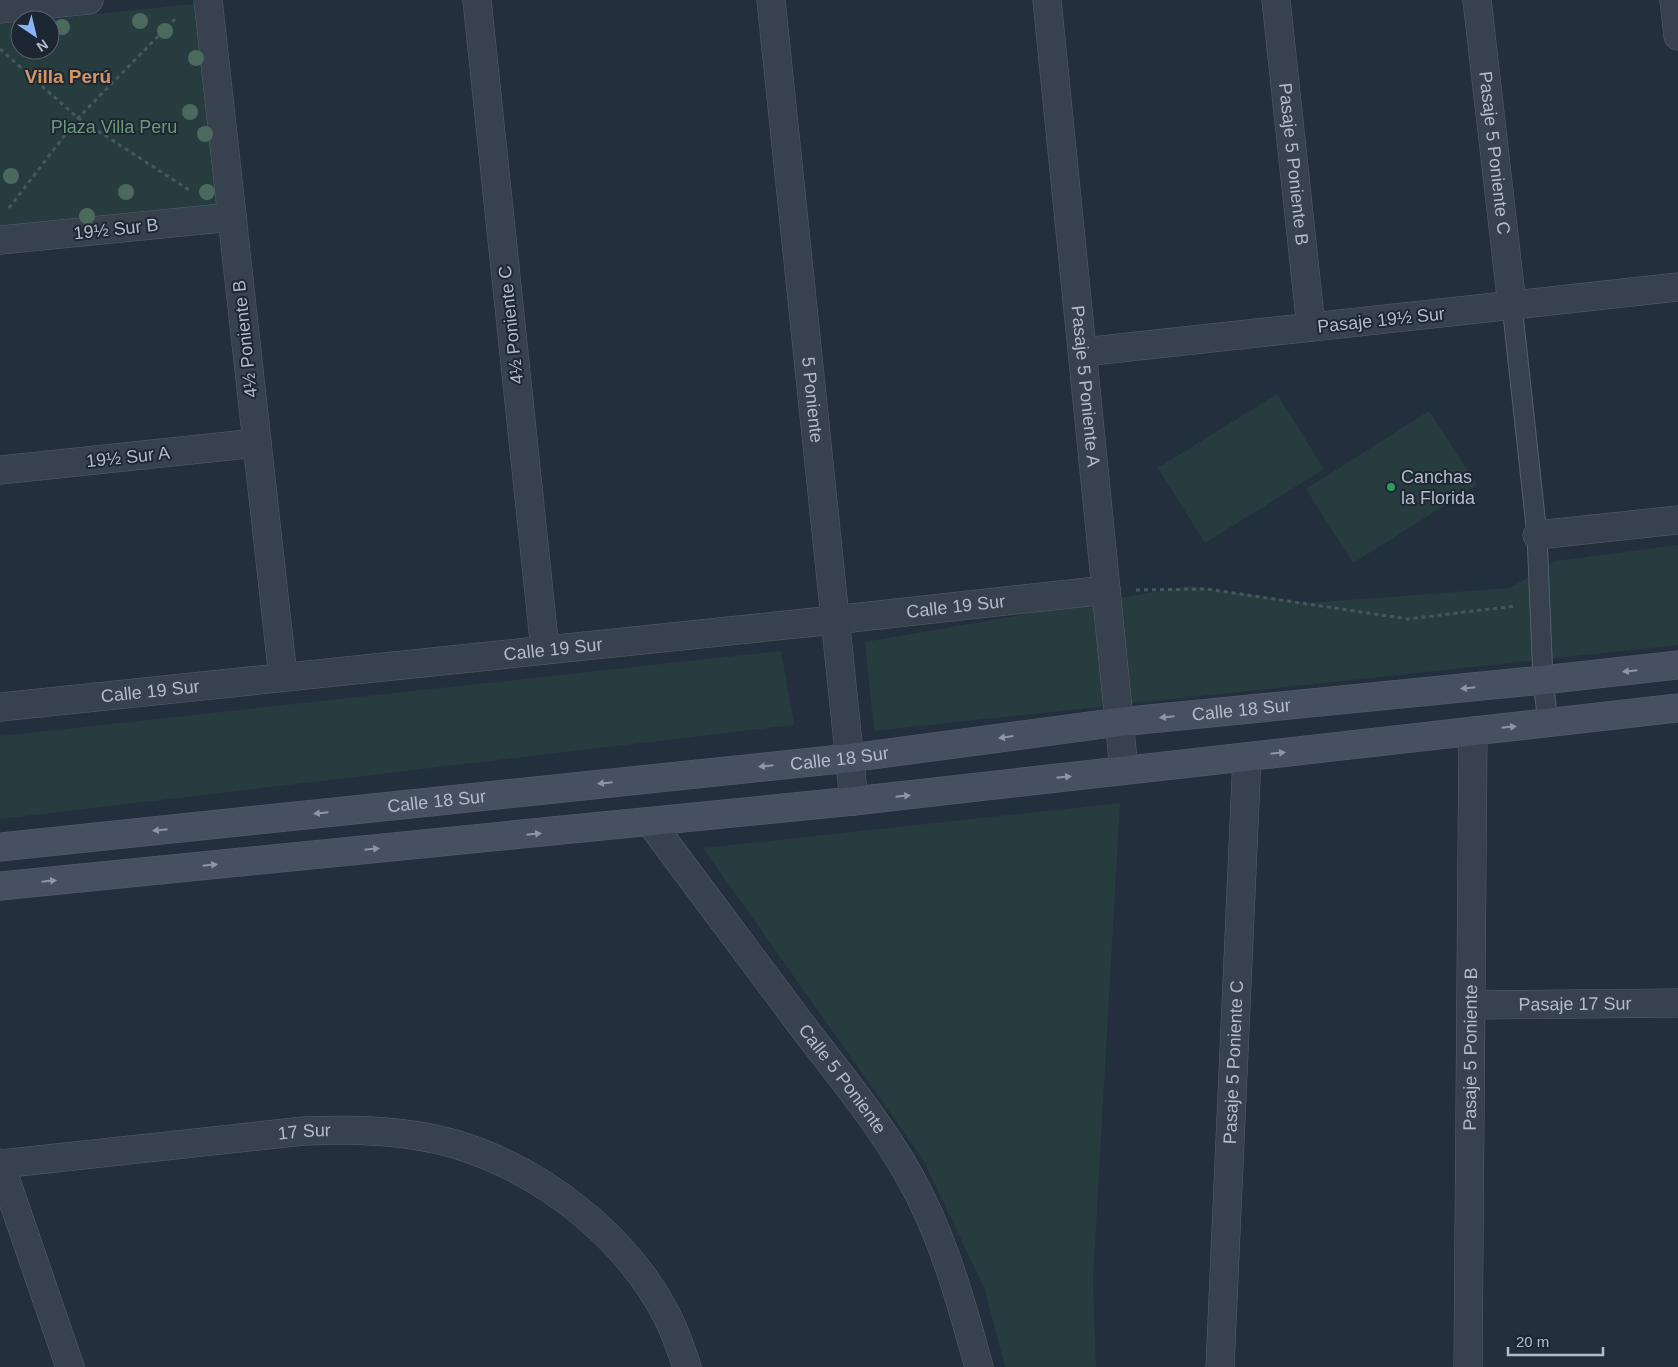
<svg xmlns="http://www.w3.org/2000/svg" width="1678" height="1367" font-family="Helvetica,sans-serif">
  <rect width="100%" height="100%" fill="#242f3e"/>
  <g fill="#263c3f">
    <polygon points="202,3 224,217 0,240 0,24 20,22 20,50 50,50 50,20 41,20"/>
    <polygon points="1277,394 1324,469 1205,543 1158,468"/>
    <polygon points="1429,411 1477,485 1353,563 1306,489"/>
    <polygon points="1678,545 1678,645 874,731 865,642 1189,586 1307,603 1510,588 1555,561"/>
    <polygon points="781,651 794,725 0,819 0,736"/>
    <polygon points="1120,803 1093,1279 1096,1367 1005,1367 985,1290 923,1159 703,848"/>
  </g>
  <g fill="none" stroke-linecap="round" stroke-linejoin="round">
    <defs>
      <polyline id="service" points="1512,305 1537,535 1543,680 1548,723"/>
      <g id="minor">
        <polyline points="208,0 283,677"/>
        <polyline points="477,0 545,650"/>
        <path id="s1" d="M1047 0 1124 770"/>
        <path id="s2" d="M1276 0 1311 327"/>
        <path id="s3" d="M1477 0 1512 305"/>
        <polyline points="1674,0 1678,36"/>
        <polyline points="0,9 89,0"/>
        <polyline points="0,240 232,217"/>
        <polyline points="1083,352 1678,287"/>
        <polyline points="0,470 257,443"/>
        <polyline points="1537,535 1678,520"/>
        <path id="s4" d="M0 707 815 622 1106 590"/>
        <path id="s5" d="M650 822C702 892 754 961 806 1031 847 1084 890 1136 920 1196 947 1250 963 1309 979 1367"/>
        <path id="s6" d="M1471 1005 1678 1003"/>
        <polyline points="0,1163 70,1367"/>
        <path id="s7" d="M0 1164 304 1131C355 1129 406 1130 455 1144 541 1170 624 1234 666 1314 675 1331 681 1349 687 1367"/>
        <path id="s8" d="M1220 1367 1247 757"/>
        <path id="s9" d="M1468 1367 1473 731"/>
      </g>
      <g id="tertiary">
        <path id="s10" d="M771 0 854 801"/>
      </g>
      <g id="secondary">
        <path id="s11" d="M0 847 850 758 1119 722 1543 680 1678 665"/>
        <polyline points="0,886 854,801 1678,708"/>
      </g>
    </defs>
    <use href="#service" stroke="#565f6c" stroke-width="21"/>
    <use href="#minor" stroke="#565f6c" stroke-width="29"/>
    <use href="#tertiary" stroke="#565f6c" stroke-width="29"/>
    <use href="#secondary" stroke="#565f6c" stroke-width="29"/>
    <g stroke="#44595c" stroke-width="3" stroke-dasharray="4 4" stroke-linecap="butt">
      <polyline points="0,49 78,118 189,190"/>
      <polyline points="9,208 78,118 178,16"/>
      <polyline points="1136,590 1207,589 1408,619 1515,606"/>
    </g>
    <use href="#service" stroke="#38414e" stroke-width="19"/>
    <use href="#minor" stroke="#38414e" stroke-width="28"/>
    <use href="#tertiary" stroke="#38414e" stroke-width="28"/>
    <use href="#secondary" stroke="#465061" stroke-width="28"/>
  </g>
  <g fill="#4b6a5d">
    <circle cx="140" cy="21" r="8"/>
    <circle cx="62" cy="27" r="8"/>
    <circle cx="165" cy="31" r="8"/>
    <circle cx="196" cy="58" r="8"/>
    <circle cx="190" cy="112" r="8"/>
    <circle cx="205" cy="134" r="8"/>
    <circle cx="11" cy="176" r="8"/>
    <circle cx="126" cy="192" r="8"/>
    <circle cx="207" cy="192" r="8"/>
    <circle cx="87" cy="216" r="8"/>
  </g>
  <defs><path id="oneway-solid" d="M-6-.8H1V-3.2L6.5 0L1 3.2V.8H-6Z" transform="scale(1.25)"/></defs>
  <g fill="#8e96a5">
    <use href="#oneway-solid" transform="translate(1630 671) rotate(174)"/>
    <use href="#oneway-solid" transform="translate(1468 688) rotate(174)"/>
    <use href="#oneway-solid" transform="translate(1167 717) rotate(174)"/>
    <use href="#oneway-solid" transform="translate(1509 727) rotate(-6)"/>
    <use href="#oneway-solid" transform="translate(1006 737) rotate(172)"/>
    <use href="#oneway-solid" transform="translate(1278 753) rotate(-6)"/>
    <use href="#oneway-solid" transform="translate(766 766) rotate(174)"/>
    <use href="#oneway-solid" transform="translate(1064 777) rotate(-6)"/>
    <use href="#oneway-solid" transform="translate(605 783) rotate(174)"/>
    <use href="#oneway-solid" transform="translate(903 796) rotate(-6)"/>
    <use href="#oneway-solid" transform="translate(321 813) rotate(174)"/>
    <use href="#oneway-solid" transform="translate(160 830) rotate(174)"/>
    <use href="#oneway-solid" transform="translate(534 834) rotate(-6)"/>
    <use href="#oneway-solid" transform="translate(372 849) rotate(-6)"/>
    <use href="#oneway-solid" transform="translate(210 865) rotate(-6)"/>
    <use href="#oneway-solid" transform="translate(49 881) rotate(-6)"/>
  </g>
  <circle fill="#2e9e5b" stroke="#1d2633" stroke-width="2" cx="1391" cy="487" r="5"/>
  <g text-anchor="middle" stroke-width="4" stroke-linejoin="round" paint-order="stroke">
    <g font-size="18" fill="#6b9a76" stroke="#1d2633">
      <text x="114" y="133">Plaza Villa Peru</text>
    </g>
    <g font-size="18" fill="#b4bcc9" stroke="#1d2633">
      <text dy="6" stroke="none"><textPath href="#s3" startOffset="154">Pasaje 5 Poniente C</textPath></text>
      <text dy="6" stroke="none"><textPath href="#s2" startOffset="165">Pasaje 5 Poniente B</textPath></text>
      <text transform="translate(116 229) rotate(-6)" y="6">19½ Sur B</text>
      <text transform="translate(1381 320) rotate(-6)" y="6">Pasaje 19½ Sur</text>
      <text transform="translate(511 325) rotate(-96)" y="6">4½ Poniente C</text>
      <text transform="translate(245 339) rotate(-96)" y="6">4½ Poniente B</text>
      <text dy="6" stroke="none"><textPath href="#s1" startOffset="388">Pasaje 5 Poniente A</textPath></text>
      <text dy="6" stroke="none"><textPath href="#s10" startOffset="402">5 Poniente</textPath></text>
      <text transform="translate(128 457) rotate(-6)" y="6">19½ Sur A</text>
      <text dy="6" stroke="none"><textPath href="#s4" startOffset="961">Calle 19 Sur</textPath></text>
      <text dy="6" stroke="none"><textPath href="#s4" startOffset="556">Calle 19 Sur</textPath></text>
      <text dy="6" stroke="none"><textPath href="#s4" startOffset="151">Calle 19 Sur</textPath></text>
      <text dy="6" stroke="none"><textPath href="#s11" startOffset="1249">Calle 18 Sur</textPath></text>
      <text dy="6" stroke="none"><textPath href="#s11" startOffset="844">Calle 18 Sur</textPath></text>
      <text dy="6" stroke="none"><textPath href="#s11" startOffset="439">Calle 18 Sur</textPath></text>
      <text dy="6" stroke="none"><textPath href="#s6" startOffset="104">Pasaje 17 Sur</textPath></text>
      <text dy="6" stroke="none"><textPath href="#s9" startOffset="318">Pasaje 5 Poniente B</textPath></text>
      <text dy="6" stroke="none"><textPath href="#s8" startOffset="305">Pasaje 5 Poniente C</textPath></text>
      <text dy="6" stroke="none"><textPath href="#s5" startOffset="321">Calle 5 Poniente</textPath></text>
      <text dy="6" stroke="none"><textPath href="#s7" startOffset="306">17 Sur</textPath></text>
    </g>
    <g font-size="18" fill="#b4bcc9" stroke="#1d2633" text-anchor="start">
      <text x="1401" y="483">Canchas<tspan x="1401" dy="21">la Florida</tspan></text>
    </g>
    <g font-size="19" font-weight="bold" fill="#d59563" stroke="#1d2633">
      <text x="68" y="83">Villa Perú</text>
    </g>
  </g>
  <g transform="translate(35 35) rotate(145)"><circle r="24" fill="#1d2633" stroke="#59626f"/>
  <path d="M0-4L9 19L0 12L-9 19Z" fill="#8ab4f8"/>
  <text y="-8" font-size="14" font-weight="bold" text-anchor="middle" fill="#b4bcc9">N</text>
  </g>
  <path d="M1508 1347v8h95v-8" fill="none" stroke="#b4bcc9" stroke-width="2.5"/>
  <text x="1516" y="1347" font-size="15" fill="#b4bcc9" stroke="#1d2633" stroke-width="4" paint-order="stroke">20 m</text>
</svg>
